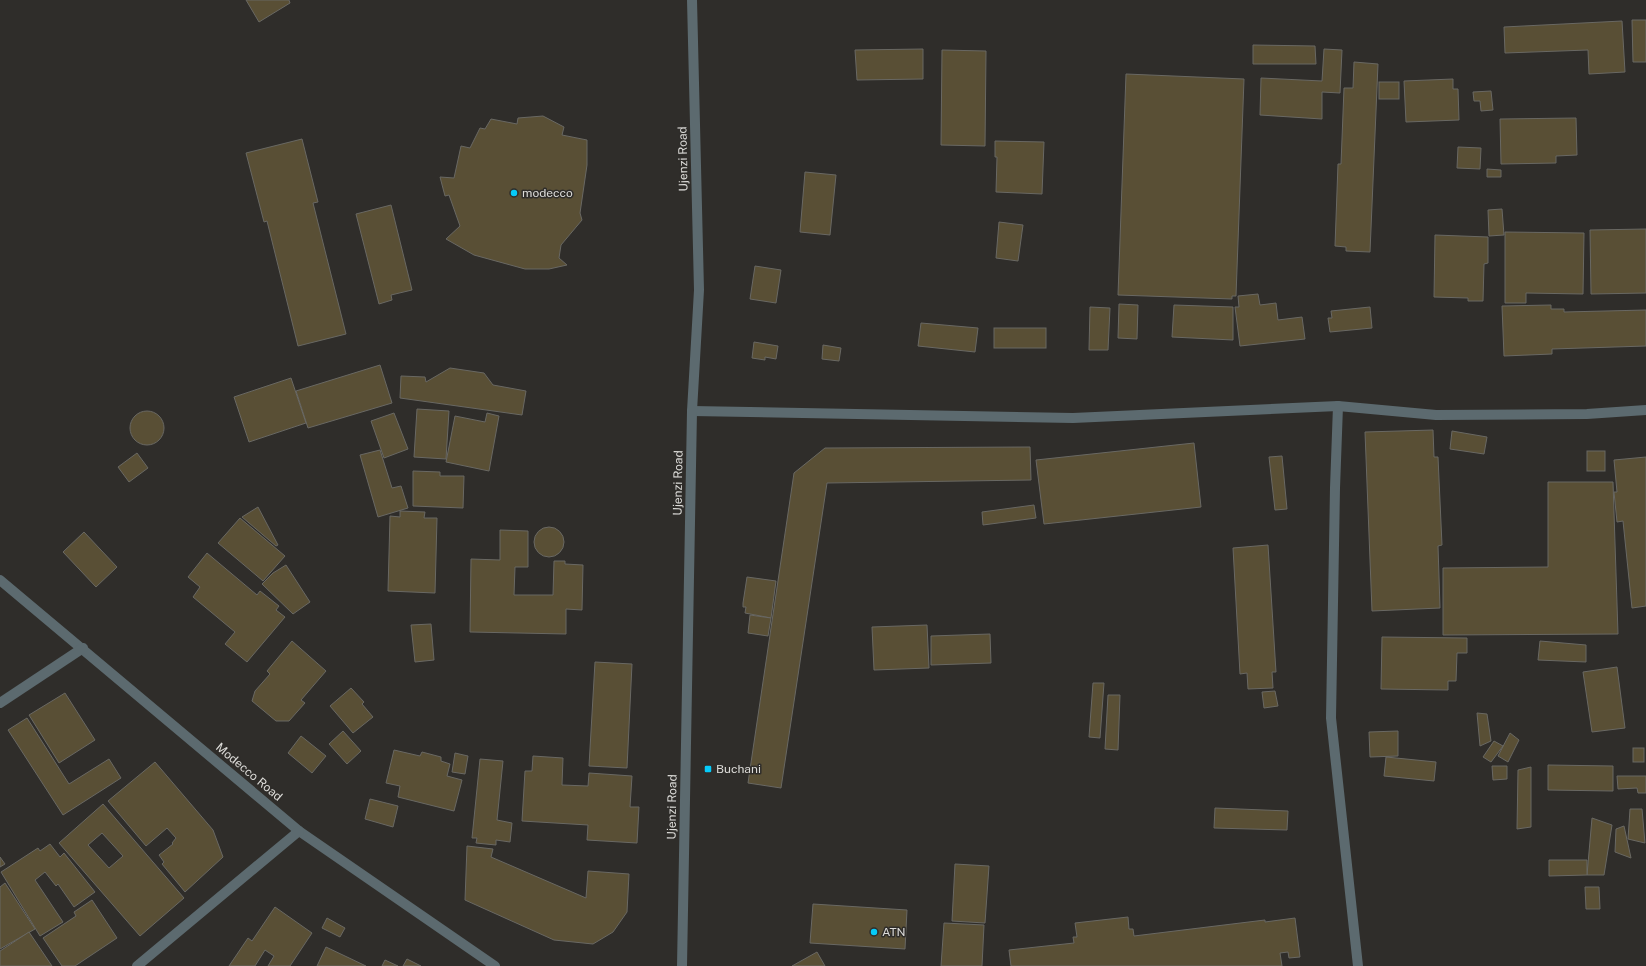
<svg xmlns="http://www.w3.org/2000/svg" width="1646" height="966" font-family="'Public Sans',sans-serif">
  <rect width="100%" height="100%" fill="#2f2d2a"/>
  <g fill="#594f35" stroke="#696863" fill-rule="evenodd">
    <polygon points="246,0 289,0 290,3 259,22"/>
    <polygon points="1632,20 1646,20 1646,62 1633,62"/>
    <polygon points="1622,21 1625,72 1589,74 1588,50 1505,53 1504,27"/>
    <polygon points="1253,45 1315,46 1316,64 1253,64"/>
    <polygon points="923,49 923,79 857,80 855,50"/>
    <polygon points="1324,49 1342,50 1340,93 1322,92 1322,119 1260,115 1261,78 1322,81"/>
    <polygon points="942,50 986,51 985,146 941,145"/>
    <polygon points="1354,62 1378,64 1370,252 1346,251 1346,247 1335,246 1338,164 1341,164 1344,88 1353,88"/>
    <polygon points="1126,74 1244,79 1236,296 1232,296 1232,299 1118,295"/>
    <polygon points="1453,79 1453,89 1458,89 1459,120 1406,122 1404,81"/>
    <rect x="1379" y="82" width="20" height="17"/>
    <polygon points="1491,91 1493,110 1481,111 1480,101 1474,101 1473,92"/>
    <polygon points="543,116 564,127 562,135 587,140 587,165 580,213 582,220 561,245 559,258 567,265 549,269 525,269 474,255 446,239 460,226 449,195 445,196 440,177 454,178 461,146 470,148 480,128 485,129 491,119 517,124 518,118"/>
    <polygon points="1576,118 1577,155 1556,156 1556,163 1501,164 1500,119"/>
    <polygon points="302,139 318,202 313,203 346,334 298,346 267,221 264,222 246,153"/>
    <polygon points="995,141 1044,142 1042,194 996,192 997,157 995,157"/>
    <polygon points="1458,147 1481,148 1480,169 1457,168"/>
    <polygon points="1487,169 1501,170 1501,177 1487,177"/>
    <polygon points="805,172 836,175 830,235 800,232"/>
    <polygon points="391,205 412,290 391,295 392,300 379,304 356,214"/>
    <polygon points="1502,209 1504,235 1489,236 1488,210"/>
    <polygon points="999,222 1023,225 1018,261 996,258"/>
    <polygon points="1646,229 1646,293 1591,294 1590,230"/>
    <polygon points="1505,232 1584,233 1583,294 1526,293 1526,303 1505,303"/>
    <polygon points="1435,235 1488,237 1488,263 1484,264 1483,301 1468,301 1468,298 1434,297"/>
    <polygon points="755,266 781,270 776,303 750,299"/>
    <polygon points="1258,294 1260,305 1276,303 1278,320 1302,317 1305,339 1240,346 1235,307 1239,307 1238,296"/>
    <polygon points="1119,304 1138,305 1137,339 1118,338"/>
    <polygon points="1174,305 1233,307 1233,340 1172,337"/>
    <polygon points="1551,305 1551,309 1564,309 1564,312 1646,310 1646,346 1552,349 1552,354 1504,356 1502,306"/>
    <polygon points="1090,307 1110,308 1108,350 1089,350"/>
    <polygon points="1370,307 1372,328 1330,332 1328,318 1332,318 1331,311"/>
    <polygon points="921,323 978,328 975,352 918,346"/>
    <rect x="994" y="328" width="52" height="20"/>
    <polygon points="754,342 778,346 776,359 765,357 765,360 752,358"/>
    <polygon points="823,345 841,348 839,361 822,359"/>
    <polygon points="380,365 392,403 308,428 296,391"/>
    <polygon points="450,368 484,373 493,385 526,391 522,415 400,398 401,376 425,377 426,382"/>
    <polygon points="291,378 306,423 249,442 234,397"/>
    <polygon points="417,409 449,411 446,459 414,457"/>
    <circle cx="147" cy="428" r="17"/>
    <polygon points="394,413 408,449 384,458 371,421"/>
    <polygon points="487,413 499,416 489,471 446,462 455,416 485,422"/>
    <polygon points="1433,430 1434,457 1438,457 1442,545 1438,546 1440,608 1372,611 1365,432"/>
    <polygon points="1452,431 1487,437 1484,454 1450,449"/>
    <polygon points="1194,443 1201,507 1044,524 1036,460"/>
    <polygon points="1030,447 1031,480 827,483 781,788 748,783 794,473 825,448"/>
    <polygon points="380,450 392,488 401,486 408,508 378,517 360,455"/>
    <rect x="1587" y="451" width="18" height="20"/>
    <polygon points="137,453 148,468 129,482 118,467"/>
    <polygon points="1282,456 1287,509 1275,510 1269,457"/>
    <polygon points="1646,457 1646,606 1632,608 1623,521 1617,522 1614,492 1617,492 1614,460"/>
    <polygon points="413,471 440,472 440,476 464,476 463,508 413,506"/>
    <polygon points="1548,482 1613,482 1618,634 1443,635 1443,568 1548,567"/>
    <polygon points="1034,505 1036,518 983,525 982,512"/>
    <polygon points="258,507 278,545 276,546 242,517"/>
    <polygon points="400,511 425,512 424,518 437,518 435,593 388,591 390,516 400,517"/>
    <polygon points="240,518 285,556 263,581 218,543"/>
    <circle cx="549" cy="542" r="15"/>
    <polygon points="500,530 528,531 528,567 515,567 514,595 553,595 554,561 565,561 565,564 583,565 582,610 566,609 566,634 470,632 471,559 500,560"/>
    <polygon points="84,532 117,567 96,587 63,552"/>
    <polygon points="1268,545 1276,672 1272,672 1273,688 1248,689 1247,673 1240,674 1233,548"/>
    <polygon points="207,553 257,595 260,591 279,606 276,610 285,617 247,662 225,644 235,632 193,597 200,587 188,577"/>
    <polygon points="286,565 310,602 293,614 262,584 273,573"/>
    <polygon points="747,577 776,581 771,618 745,613 746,607 743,607 743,603"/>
    <polygon points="750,615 771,618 768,636 748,633"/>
    <polygon points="431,624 434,660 415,662 411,625"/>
    <polygon points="927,625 929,668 874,670 872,627"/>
    <polygon points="990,634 991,663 931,665 931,636"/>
    <polygon points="1382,637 1467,638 1467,653 1457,653 1456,681 1448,681 1448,690 1381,689"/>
    <polygon points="292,641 326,671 301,700 305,703 289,721 276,721 252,701 255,691 270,674 267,671"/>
    <polygon points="1540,641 1586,645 1586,662 1538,660"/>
    <polygon points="595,662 632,664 627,768 589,766"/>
    <polygon points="1617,667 1625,728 1592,732 1583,672"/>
    <polygon points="1093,683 1104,683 1100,738 1089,737"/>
    <polygon points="351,688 364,702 362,704 373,717 353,733 330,706"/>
    <polygon points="1275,691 1278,706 1264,708 1262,692"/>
    <polygon points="65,693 95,740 59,763 29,715"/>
    <polygon points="1108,695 1120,695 1118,750 1105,749"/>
    <polygon points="1477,713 1487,714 1491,741 1480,746"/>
    <polygon points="27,718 69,784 109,759 121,778 63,815 8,730"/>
    <polygon points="343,731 361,751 347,764 329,744"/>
    <polygon points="1398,731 1398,756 1370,757 1369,732"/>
    <polygon points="1510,733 1519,740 1508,762 1498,756"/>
    <polygon points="301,736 326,756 312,773 288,753"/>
    <polygon points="1494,741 1503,746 1491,762 1483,757"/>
    <rect x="1633" y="748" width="11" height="14"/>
    <polygon points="394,750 420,756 422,752 441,757 441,761 450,764 447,776 462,780 454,811 398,797 400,786 386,783"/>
    <polygon points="455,753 468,756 465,774 452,772"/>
    <polygon points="533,756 563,758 562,785 588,786 589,773 632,776 630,807 639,807 637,843 587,840 588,825 522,821 525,771 532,771"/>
    <polygon points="1386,757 1436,762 1434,781 1384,776"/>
    <polygon points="480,759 503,761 497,820 512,823 510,842 496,840 496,845 476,843 477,838 472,838"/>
    <polygon points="155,762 213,830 223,857 185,892 162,864 164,862 159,855 173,844 172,843 176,838 167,828 146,846 108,801"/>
    <polygon points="1548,765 1613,766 1613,791 1548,790"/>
    <polygon points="1492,766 1507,766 1507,779 1493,780"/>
    <polygon points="1531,767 1531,827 1517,829 1518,770"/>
    <polygon points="1617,776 1646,776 1646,793 1638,793 1637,788 1618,789"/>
    <polygon points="370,799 398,806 393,827 365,819"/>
    <path d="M103 804 184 898 140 936 59 843ZM102 833 123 856 109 868 88 845Z"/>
    <polygon points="1215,808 1288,811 1287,830 1214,828"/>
    <polygon points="1630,809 1642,809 1645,843 1628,839"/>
    <polygon points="1592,818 1612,825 1604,875 1587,875"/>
    <polygon points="1624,826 1631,858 1615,852 1616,829"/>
    <polygon points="50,844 60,857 64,853 95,892 74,907 58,884 56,886 45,872 35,880 63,922 40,936 1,872 38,848 40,851"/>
    <polygon points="467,846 493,849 491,857 586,898 588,871 629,874 627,912 613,932 593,944 554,940 465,900"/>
    <polygon points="0,857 5,864 0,867"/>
    <polygon points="1549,860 1587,860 1587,875 1549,876"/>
    <polygon points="955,864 989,866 985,923 952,921"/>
    <polygon points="5,883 35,929 0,949 0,887"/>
    <polygon points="1585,887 1599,887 1600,909 1586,909"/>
    <polygon points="92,900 117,938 75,966 62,966 43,938 76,916 74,912"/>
    <polygon points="813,904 907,910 905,949 810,943"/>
    <polygon points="275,907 312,933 290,966 268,966 274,956 265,950 255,966 229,966 248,938 252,941"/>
    <polygon points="1128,917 1129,929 1133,929 1134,936 1265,920 1265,922 1295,918 1300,957 1289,958 1288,952 1280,953 1282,966 1011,966 1009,950 1074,943 1073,937 1077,937 1075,923"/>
    <polygon points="327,918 345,928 340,937 322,928"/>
    <polygon points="944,923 984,925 982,966 941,966"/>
    <polygon points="29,932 52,966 0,966 0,951"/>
    <polygon points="326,947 366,966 317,966"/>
    <polygon points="817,952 825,966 792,966"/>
    <polygon points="407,959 421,966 403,966"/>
    <polygon points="385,960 398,966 382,966"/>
  </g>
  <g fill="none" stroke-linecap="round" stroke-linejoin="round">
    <g stroke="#5c6a6f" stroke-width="10">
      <polyline points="1338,406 1335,488 1331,718 1358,966"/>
      <polyline points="692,411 1073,418 1338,406 1436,415 1587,414 1646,410"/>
      <polyline points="0,580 299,831 495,966"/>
      <polyline points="0,703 83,648"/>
      <polyline points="137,966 299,831"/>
      <polyline points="682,966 692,411 699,290 692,0"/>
    </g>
  </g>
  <g fill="#06cbf9" stroke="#2f2d2a" stroke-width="1.5">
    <circle cx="514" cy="193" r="4"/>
    <rect x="704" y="765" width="8" height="8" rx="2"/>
    <circle cx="874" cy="932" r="4"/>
  </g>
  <g text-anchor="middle" stroke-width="3" stroke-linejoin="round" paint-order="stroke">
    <g font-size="12" fill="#dcdbd8" stroke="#2f2d2a">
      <text transform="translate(683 159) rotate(-91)" y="4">Ujenzi Road</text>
      <text transform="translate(678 483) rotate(-89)" y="4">Ujenzi Road</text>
      <text transform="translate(249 772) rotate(40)" y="4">Modecco Road</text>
      <text transform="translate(672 807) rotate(-89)" y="4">Ujenzi Road</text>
    </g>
    <g font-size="12" fill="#dcdbd8" stroke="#2f2d2a" text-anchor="start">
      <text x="522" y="197">modecco</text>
      <text x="716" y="773">Buchani</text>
      <text x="882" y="936">ATN</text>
    </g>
  </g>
</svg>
